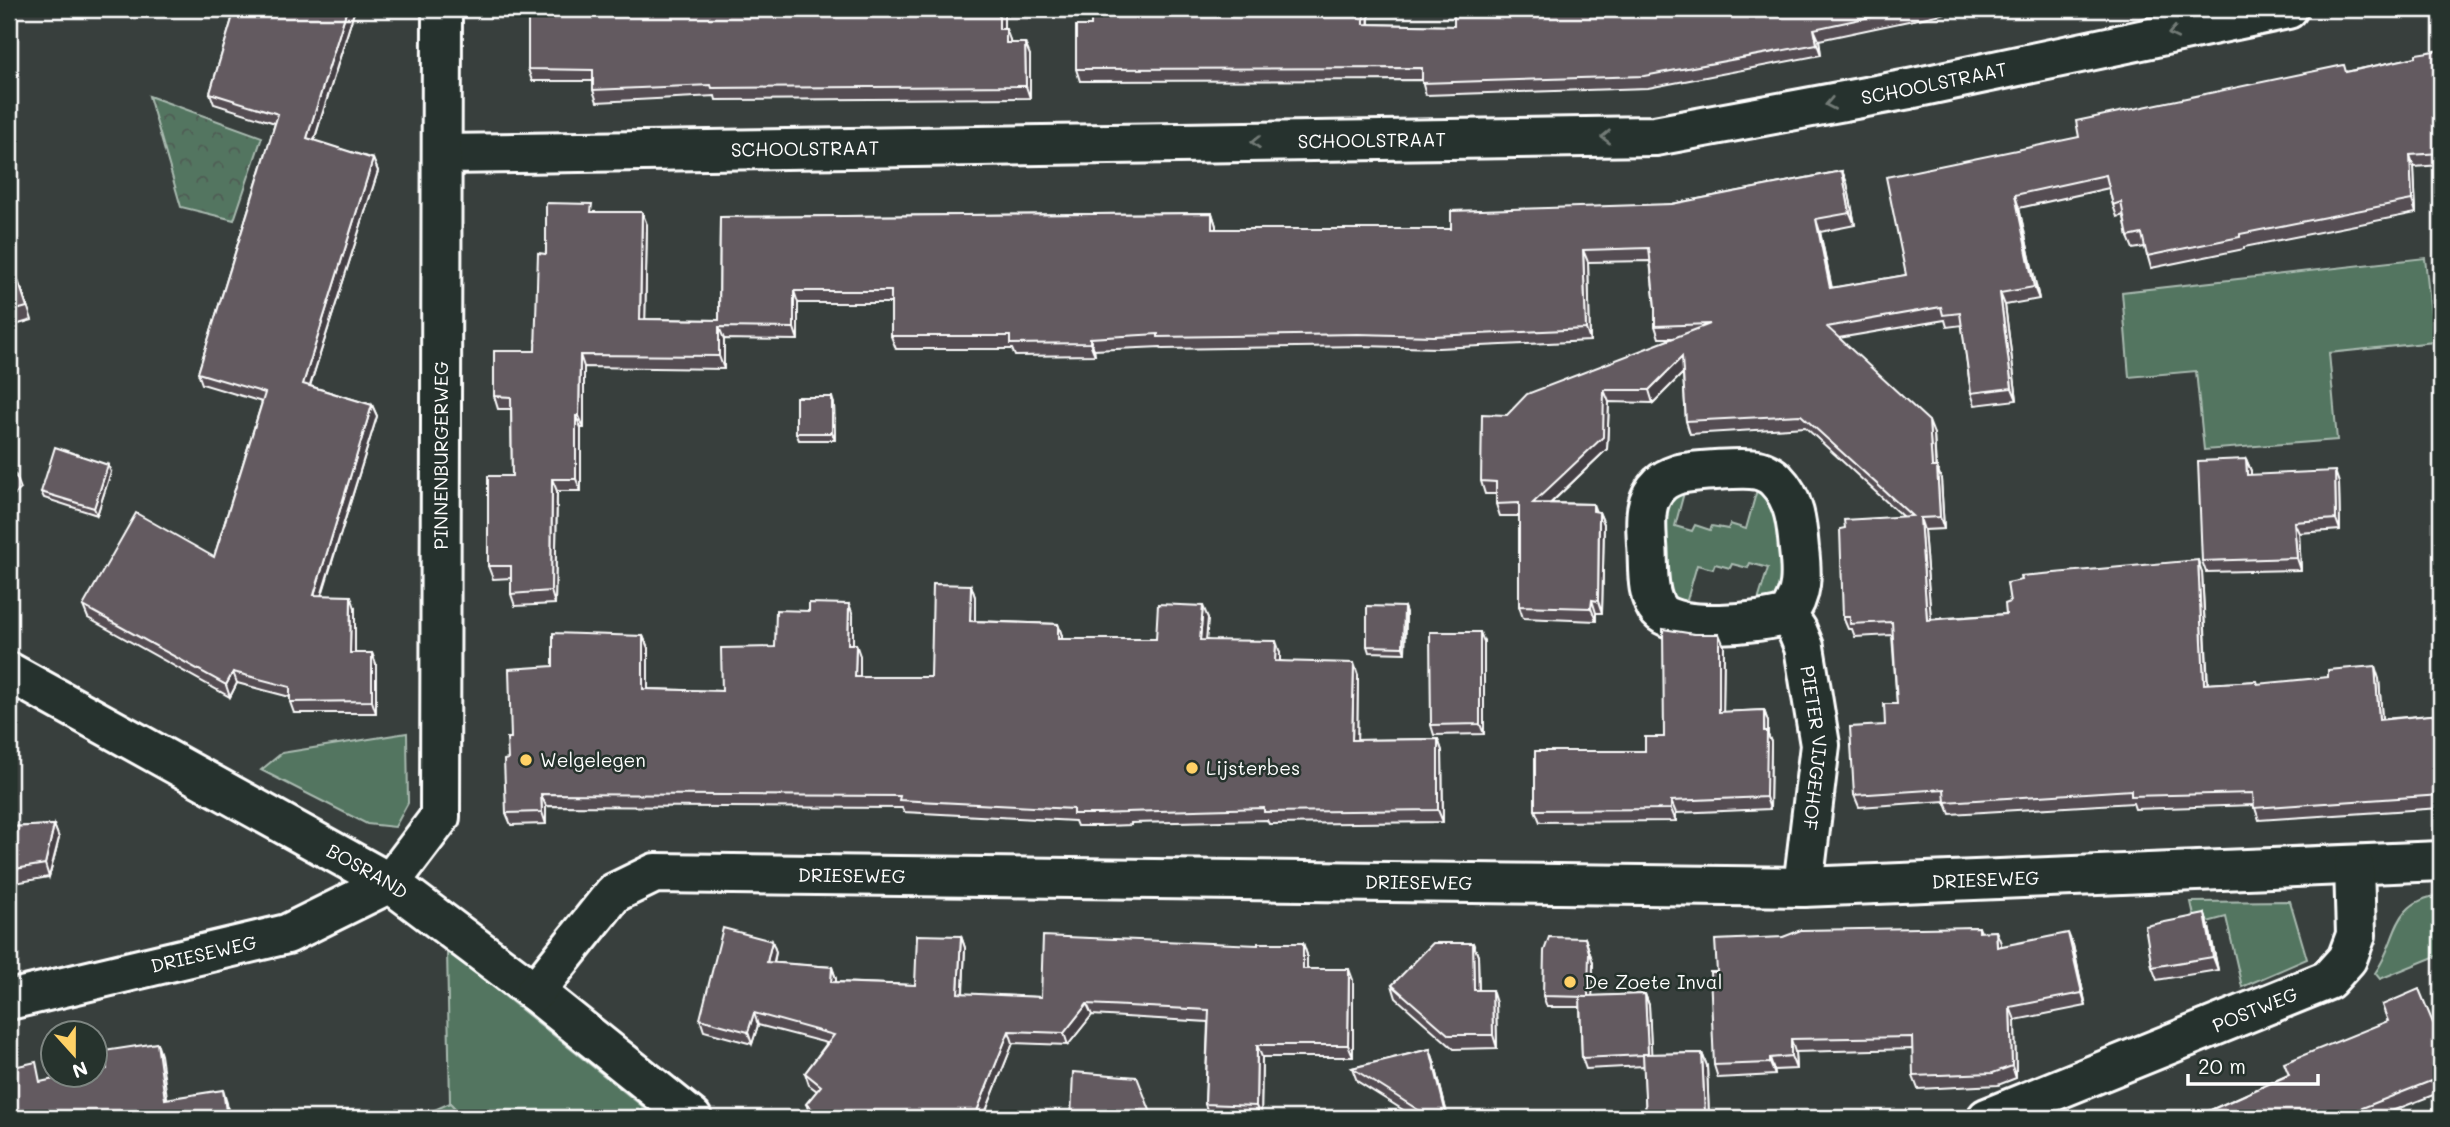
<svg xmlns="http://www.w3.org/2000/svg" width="2450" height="1127" font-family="Mali,sans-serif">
  <defs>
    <pattern id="forest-crowns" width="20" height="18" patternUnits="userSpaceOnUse" patternTransform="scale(1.75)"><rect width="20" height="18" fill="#537560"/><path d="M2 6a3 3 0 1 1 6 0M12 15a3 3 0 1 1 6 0" fill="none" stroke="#4f5c54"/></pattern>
  </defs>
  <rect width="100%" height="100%" fill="#383f3d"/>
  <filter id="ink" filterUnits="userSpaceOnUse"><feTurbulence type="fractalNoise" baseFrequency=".0143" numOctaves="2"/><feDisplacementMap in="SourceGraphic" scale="14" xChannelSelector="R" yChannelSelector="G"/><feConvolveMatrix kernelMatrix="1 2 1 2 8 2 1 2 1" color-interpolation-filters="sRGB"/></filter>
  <g filter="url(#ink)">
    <g fill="#537560" stroke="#a9bab0" stroke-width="2">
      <polygon points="2425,258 2434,342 2329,353 2337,440 2204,450 2196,371 2129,377 2122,292"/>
      <polygon points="1758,486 1778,506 1784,587 1775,601 1757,604 1768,568 1750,563 1748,568 1732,564 1730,568 1715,564 1713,569 1697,565 1685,607 1669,596 1663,520 1670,499 1685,489 1675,526 1692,531 1695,525 1710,530 1712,526 1728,529 1730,524 1746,529"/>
      <polygon points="407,733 408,803 395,827 367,824 261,770 282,753"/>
      <path d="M2441 895V954L2380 979 2375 973C2399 940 2390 901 2441 895Z"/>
      <polygon points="2290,901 2307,959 2242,987 2226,917 2196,925 2191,902"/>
      <polygon points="447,950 657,1118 464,1118 450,1103"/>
    </g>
    <g fill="url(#forest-crowns)" stroke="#a9bab0" stroke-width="2">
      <polygon points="149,96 262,137 234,220 181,207"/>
      <polygon points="450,1103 464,1118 417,1118"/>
    </g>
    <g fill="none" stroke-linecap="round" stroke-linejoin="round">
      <defs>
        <g id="street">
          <path id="s1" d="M443 154 1655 136 1909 89 2288 9"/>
          <path id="s2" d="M1787 615C1762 623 1677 632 1659 611 1645 595 1649 563 1647 544 1646 523 1643 500 1660 484 1664 480 1673 476 1679 474 1693 471 1745 467 1758 470 1763 471 1773 476 1776 480 1795 499 1797 525 1799 549 1802 574 1803 595 1787 615L1797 630 1804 647 1820 745 1803 887"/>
          <path id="s3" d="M9 672 390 883 535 992 692 1118"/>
          <path id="s4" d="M535 992 614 893 655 873 1803 887 2441 861"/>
          <path id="s5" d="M9 1000 287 934 390 883 440 817 442 9"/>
          <path id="s6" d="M1987 1118 2328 980 2347 959 2356 935 2354 865"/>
        </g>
      </defs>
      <use href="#street" stroke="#fff" stroke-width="44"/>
      <use href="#street" stroke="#26332d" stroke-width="38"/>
    </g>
    <g fill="#554d53" stroke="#fff" stroke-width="2">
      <polygon points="235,9 355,9 314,141 373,159 378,171 310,386 372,405 377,416 322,595 355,608 355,653 372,653 376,664 376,713 294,713 290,702 290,697 237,683 230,697 88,618 83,606 214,557 262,402 202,384 198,373 275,123 214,104 210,93"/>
      <polygon points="1091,9 1369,9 1369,24 1454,26 1454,9 1965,9 1819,40 1821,55 1648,88 1426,95 1422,80 1080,81 1076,69 1091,26"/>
      <polygon points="1004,29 1010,40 1010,43 1030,55 1030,98 716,100 715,96 597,102 593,90 593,81 532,81 528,69"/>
      <polygon points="2441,50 2441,165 2414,167 2416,213 2244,247 2244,249 2151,268 2145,247 2133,249 2128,237 2124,215 2117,217 2113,205 2109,188 2019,208 2039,299 2005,305 2017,400 1975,405 1971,393 1962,325 1947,327 1945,320 1839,338 1934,434 1936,467 1937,467 1941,479 1944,529 1924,530 1931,619 2006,614 2202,572 2208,684 2257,681 2258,684 2379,679 2382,719 2441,714 2441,808 2259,820 2254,805 2135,809 2133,803 1950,814 1945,801 1859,807 1854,795 1885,725 1897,704 1892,635 1855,637 1852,629 1848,629 1843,617 1903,517 1805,427 1690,434 1686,421 1683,373 1653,403 1609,402 1607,449 1551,503 1593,504 1596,512 1599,512 1604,524 1602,613 1596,613 1596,621 1523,618 1519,606 1519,516 1500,516 1496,504 1496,494 1485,494 1481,481 1507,415 1673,338 1659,338 1655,326 1655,307 1650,261 1588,262 1590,341 1438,348 1363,346 1162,349 1161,347 1094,350 1095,355 1015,356 1012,349 896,349 891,336 891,303 798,303 798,340 724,339 724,369 584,367 584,428 581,428 581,491 557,491 555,604 515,606 511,594 511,578 493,579 488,566 512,476 511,409 498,409 494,396 535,351 546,254 595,212 642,212 647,225 645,319 719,320 720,217 1212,213 1216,226 1216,229 1451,229 1672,204 1842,171 1847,183 1855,225 1820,232 1832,288 1906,275 2079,137 2346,72 2416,57"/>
      <polygon points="9,272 11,278 22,290 32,320 9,327"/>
      <polygon points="834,404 835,440 799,440 796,433"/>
      <polygon points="2246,459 2251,471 2251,475 2339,483 2340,530 2299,533 2301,570 2206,572 2202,561"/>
      <polygon points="111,472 97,515 44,498 41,492"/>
      <polygon points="971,585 975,597 975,621 1058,624 1062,636 1062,639 1156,639 1208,618 1206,640 1280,653 1280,661 1358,675 1357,740 1438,739 1442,751 1443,822 1269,824 1267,820 1131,823 1131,825 1104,826 1077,826 1075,821 904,812 902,808 546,806 546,824 511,825 506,813 508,759 511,738 553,666 643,636 648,648 648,689 722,691 775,647 809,611 849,604 853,616 853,644 860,656 860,677 931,677"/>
      <polygon points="1404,607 1406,613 1405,653 1369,652 1367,646"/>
      <polygon points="1484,642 1484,734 1434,735 1431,725"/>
      <polygon points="1724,646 1723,712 1764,710 1768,722 1768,735 1771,742 1770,809 1676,813 1676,821 1540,822 1535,810 1645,751 1664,737"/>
      <polygon points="54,825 59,838 49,877 9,884 9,827"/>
      <polygon points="2205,914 2209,927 2218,970 2157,980 2152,967"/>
      <polygon points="1979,927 1981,932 1996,931 2001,946 2073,945 2086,1006 2015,1020 2016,1078 1998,1085 1918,1089 1913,1076 1913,1049 1795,1052 1796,1069 1774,1070 1775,1075 1718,1078 1714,1065 1717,972 1783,937"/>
      <polygon points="961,936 965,948 963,994 1041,997 1258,945 1303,943 1307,955 1307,969 1353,980 1353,1057 1262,1057 1261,1118 1209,1116 1205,1104 1208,1022 1092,1015 1068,1045 1013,1043 984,1116 987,1118 814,1118 811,1116 806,1104 817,1091 809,1085 805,1073 827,1043 758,1025 752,1044 704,1031 700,1019 772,941 776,952 774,963 832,967 836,979 836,982 915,985"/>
      <polygon points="1585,938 1593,963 1592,996 1645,994 1649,1005 1651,1054 1702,1053 1707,1066 1709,1118 1646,1118 1644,1066 1586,1069 1582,1058 1580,1007 1547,1007 1543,996"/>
      <polygon points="1473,943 1478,956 1479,990 1496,1003 1497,1048 1454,1049 1396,998 1392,985"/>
      <polygon points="2382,1005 2433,1023 2441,1027 2441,1092 2374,1118 2193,1118 2288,1075 2388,1021"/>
      <polygon points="1430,1049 1434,1061 1448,1118 1416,1118 1357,1081 1352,1068"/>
    </g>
    <g fill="#453f44" stroke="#fff" stroke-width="2">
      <polygon points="347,9 355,9 311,150 307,138"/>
      <polygon points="999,9 1004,9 1004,40 999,29"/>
      <polygon points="1364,9 1369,9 1368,36 1364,24"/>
      <polygon points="1006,29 1010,40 1011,55 1006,43"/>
      <polygon points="1814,29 1819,40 1821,55 1817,44"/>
      <polygon points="1025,43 1030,55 1030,98 1026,86"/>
      <polygon points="2410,155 2414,167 2416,213 2412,200"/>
      <polygon points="373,159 378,171 307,395 303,384"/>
      <polygon points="1842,171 1847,183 1855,225 1850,213"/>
      <polygon points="2015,195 2019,208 2039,299 2034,287"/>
      <polygon points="642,212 647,225 645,332 640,319"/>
      <polygon points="1212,213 1216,226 1216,242 1212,229"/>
      <polygon points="1816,219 1820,232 1834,300 1830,288"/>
      <polygon points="1583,250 1588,262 1590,341 1586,329"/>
      <polygon points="794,291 798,303 798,340 794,328"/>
      <polygon points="2000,293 2005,305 2017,400 2012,388"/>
      <polygon points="719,327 724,339 724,369 719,356"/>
      <polygon points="1090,338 1094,350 1095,355 1090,343"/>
      <polygon points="580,355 584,367 584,428 579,416"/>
      <polygon points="1682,357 1687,369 1653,403 1649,390"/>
      <polygon points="1604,390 1609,402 1607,449 1538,515 1533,503"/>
      <polygon points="832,397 834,404 835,440 832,433"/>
      <polygon points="372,405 377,416 318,606 314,595"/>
      <polygon points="576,416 581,428 581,491 576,479"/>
      <polygon points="1929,421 1934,434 1936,480 1932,467"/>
      <polygon points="2246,459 2251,471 2251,487 2247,475"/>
      <polygon points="108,465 111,472 97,515 94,508"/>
      <polygon points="1937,467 1941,479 1944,529 1940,517"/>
      <polygon points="2335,471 2339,483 2340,530 2336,519"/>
      <polygon points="16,476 21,489 9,499 9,482"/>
      <polygon points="552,479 557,491 555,604 551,591"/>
      <polygon points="1599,512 1604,524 1602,613 1598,601"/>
      <polygon points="1920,518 1924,530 1932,632 1927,620"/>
      <polygon points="2294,522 2299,533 2301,570 2297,558"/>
      <polygon points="2198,560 2202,572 2208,696 2204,684"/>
      <polygon points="971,585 975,597 975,633 970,621"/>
      <polygon points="351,596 355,608 355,665 350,653"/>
      <polygon points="1592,600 1596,613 1596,621 1591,608"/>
      <polygon points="849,604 853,616 853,656 848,644"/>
      <polygon points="1203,606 1208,618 1205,652 1200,640"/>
      <polygon points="1404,607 1406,613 1405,653 1403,647"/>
      <polygon points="1058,624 1062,636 1062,651 1058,639"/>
      <polygon points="1480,632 1484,642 1484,734 1480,724"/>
      <polygon points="1719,634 1724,646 1723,724 1719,712"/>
      <polygon points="643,636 648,648 648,701 643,689"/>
      <polygon points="1276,641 1280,653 1280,673 1275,661"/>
      <polygon points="856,644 860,656 860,689 855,677"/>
      <polygon points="372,653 376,664 376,713 372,701"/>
      <polygon points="1354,663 1358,675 1357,752 1352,740"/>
      <polygon points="2375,666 2379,679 2383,732 2379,720"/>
      <polygon points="233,672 237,683 230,697 226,685"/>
      <polygon points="1764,710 1768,722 1768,735 1771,742 1770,809 1766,797"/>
      <polygon points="1438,739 1442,751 1443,822 1438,810"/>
      <polygon points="541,794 546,806 546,824 542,812"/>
      <polygon points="1671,801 1676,813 1676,821 1671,809"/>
      <polygon points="54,825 59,838 49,877 45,864"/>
      <polygon points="2205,914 2209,927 2218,970 2213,957"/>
      <polygon points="1996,931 2001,943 2001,959 1997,947"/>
      <polygon points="2068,933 2073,945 2086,1006 2082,993"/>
      <polygon points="961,936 965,948 962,1005 958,993"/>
      <polygon points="1585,938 1593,963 1592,1007 1588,996"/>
      <polygon points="772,941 776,952 771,974 767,962"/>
      <polygon points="1303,943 1307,955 1307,980 1303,969"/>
      <polygon points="1473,943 1478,956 1479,1003 1474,990"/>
      <polygon points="832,967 836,979 835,994 831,982"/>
      <polygon points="1349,969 1353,980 1353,1057 1348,1045"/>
      <polygon points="1492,990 1496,1003 1497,1048 1493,1035"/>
      <polygon points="1645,994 1649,1005 1652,1066 1648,1055"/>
      <polygon points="1087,1004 1092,1015 1068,1045 1064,1033"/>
      <polygon points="2010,1007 2015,1020 2016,1078 2012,1066"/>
      <polygon points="754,1013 758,1025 752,1044 748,1032"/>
      <polygon points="1009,1031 1013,1043 983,1118 977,1111"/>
      <polygon points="1791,1039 1795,1052 1796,1069 1791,1056"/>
      <polygon points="157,1043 161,1055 169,1111 165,1099"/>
      <polygon points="1257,1045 1262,1057 1261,1118 1256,1106"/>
      <polygon points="1430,1049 1434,1061 1448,1118 1447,1118"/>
      <polygon points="1702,1053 1707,1066 1709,1118 1706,1118 1705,1116"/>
      <polygon points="1770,1058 1774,1070 1775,1075 1770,1063"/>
      <polygon points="223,1090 227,1103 229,1118 227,1118"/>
    </g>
    <g fill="#635a61" stroke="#fff" stroke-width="2">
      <polygon points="235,9 347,9 307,138 373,159 303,384 372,405 314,595 351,596 350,653 372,653 372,701 290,702 290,687 233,672 226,685 83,606 136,513 214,557 265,393 198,373 278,114 210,93"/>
      <polygon points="528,9 999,9 999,29 1006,29 1006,43 1025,43 1026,86 712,88 711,85 593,90 593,70 528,69"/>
      <polygon points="1091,9 1364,9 1364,24 1454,26 1454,9 1907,9 1814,29 1817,44 1644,76 1422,83 1422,68 1076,69 1076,26 1091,26"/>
      <polygon points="2441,50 2441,153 2410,155 2412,200 2240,234 2240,237 2147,256 2142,234 2128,237 2121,202 2113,205 2106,175 2015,195 2034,287 2000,293 2012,388 1971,393 1960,313 1943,315 1941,307 1827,327 1929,421 1932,467 1937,467 1940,517 1920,518 1927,620 2006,614 2005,604 2010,602 2007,583 2022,580 2021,576 2198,560 2204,684 2257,681 2257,684 2328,677 2328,670 2375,666 2379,720 2441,714 2441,795 2254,808 2253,793 2131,796 2131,790 1945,802 1944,789 1854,795 1850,727 1885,725 1884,704 1897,704 1892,622 1850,624 1850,617 1843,617 1840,529 1845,528 1844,520 1912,516 1801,415 1686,421 1682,357 1649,390 1604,390 1603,437 1533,503 1593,504 1593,511 1599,512 1598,601 1592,600 1591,608 1519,606 1519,503 1496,504 1496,482 1481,481 1482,414 1507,415 1527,394 1710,324 1655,326 1655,307 1649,248 1583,250 1586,329 1433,336 1358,334 1158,337 1158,334 1090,338 1090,343 1010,344 1010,336 891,336 891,291 794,291 794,328 719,327 719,356 580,355 579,416 576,416 576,479 552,479 551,591 511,594 511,566 488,566 488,476 512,476 511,397 494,396 494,351 535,351 538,253 546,254 546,203 592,204 591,212 642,212 640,319 719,320 720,217 1212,213 1212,229 1451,229 1451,211 1672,204 1842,171 1850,213 1816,219 1830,288 1906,275 1886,177 2079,137 2076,121 2344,65 2346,72 2416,57 2416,54"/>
      <polygon points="9,273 10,278 17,277 27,307 9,312"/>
      <rect x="796" y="397" width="36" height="36"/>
      <polygon points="55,447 108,465 94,508 41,492"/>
      <polygon points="2246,459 2247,475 2335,471 2336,519 2294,522 2297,558 2202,561 2198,461"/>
      <polygon points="9,468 16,476 9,482"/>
      <polygon points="933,584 971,585 970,621 1058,624 1058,639 1156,639 1158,604 1203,606 1200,640 1276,641 1275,661 1354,663 1352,740 1438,739 1438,810 1264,812 1264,808 1126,812 1126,813 1099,814 1073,814 1073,809 899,800 900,796 541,794 542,812 506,813 504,760 508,759 507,738 511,738 509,669 553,666 553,633 643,636 643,689 722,691 721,648 775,647 776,610 809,611 809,603 849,604 848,644 856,644 855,677 931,677"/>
      <polygon points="1367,606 1404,607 1403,647 1367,646"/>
      <polygon points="1663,629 1694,634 1719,634 1719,712 1764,710 1764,731 1767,731 1766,797 1671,801 1671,809 1535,810 1535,751 1645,751 1645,737 1664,737"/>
      <polygon points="1430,632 1480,632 1480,724 1431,725"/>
      <polygon points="54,825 45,864 9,870 9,827"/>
      <polygon points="2205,914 2213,957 2152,967 2145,926"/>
      <polygon points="1979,927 1979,932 1996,931 1997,947 2068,933 2082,993 2010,1007 2012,1066 1993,1073 1913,1076 1912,1037 1791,1039 1791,1056 1770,1058 1770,1063 1714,1065 1710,972 1717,972 1715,940 1783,937 1801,930"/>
      <polygon points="723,928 772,941 767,962 832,967 831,982 915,985 917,935 961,936 958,993 1041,997 1043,936 1258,945 1258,943 1303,943 1303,969 1349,969 1348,1045 1257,1045 1256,1106 1205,1104 1209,1010 1087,1004 1064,1033 1009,1031 977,1111 987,1118 824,1118 806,1104 821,1086 805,1073 834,1035 754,1013 748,1032 700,1019"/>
      <polygon points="1549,937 1585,938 1589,952 1588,996 1645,994 1648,1054 1643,1054 1643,1055 1582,1058 1580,997 1587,997 1543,996 1544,951"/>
      <polygon points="1433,943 1473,943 1474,990 1492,990 1493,1035 1449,1035 1392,985"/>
      <polygon points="2419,989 2433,1023 2439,1021 2441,1027 2441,1077 2337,1118 2193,1118 2289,1075 2284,1063 2388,1021 2382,1005"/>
      <polygon points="157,1043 165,1099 223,1090 227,1118 9,1118 9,1068 36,1062 40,1082 77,1074 94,1074 94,1071 107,1069 104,1051"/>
      <polygon points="1430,1049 1447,1118 1431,1118 1352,1068"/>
      <polygon points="1702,1053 1705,1116 1690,1116 1690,1118 1646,1118 1643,1054"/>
      <polygon points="1073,1072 1137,1077 1153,1118 1071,1118"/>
    </g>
    <defs><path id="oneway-chevron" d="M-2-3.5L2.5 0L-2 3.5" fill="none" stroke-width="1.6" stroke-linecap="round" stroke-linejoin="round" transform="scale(1.75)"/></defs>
    <g stroke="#727a76">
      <use href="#oneway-chevron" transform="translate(2173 33) rotate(168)"/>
      <use href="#oneway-chevron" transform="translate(1830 104) rotate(169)"/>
      <use href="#oneway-chevron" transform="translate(1606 137) rotate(179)"/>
      <use href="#oneway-chevron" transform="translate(1256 142) rotate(179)"/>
    </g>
  </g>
  <g fill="#ffd166" stroke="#26332d" stroke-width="2.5">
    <circle cx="526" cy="760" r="7"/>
    <circle cx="1192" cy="768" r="7"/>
    <circle cx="1570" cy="982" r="7"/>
  </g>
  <g text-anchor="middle" stroke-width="5" stroke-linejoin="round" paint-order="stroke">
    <g font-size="19" fill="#fff" stroke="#26332d">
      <text dy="7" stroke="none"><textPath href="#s1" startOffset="1496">SCHOOLSTRAAT</textPath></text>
      <text dy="7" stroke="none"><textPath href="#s1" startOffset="929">SCHOOLSTRAAT</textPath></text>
      <text dy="7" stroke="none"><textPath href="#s1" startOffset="362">SCHOOLSTRAAT</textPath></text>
      <text dy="7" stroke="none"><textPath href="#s5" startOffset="845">PINNENBURGERWEG</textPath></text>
      <text dy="7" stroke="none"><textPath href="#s2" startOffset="668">PIETER VIJGEHOF</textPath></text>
      <text dy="7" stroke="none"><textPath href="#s3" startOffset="410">BOSRAND</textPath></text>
      <text dy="7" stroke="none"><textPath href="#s4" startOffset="369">DRIESEWEG</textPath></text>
      <text dy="7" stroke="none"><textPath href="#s4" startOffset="1503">DRIESEWEG</textPath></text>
      <text dy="7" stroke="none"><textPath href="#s4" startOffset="936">DRIESEWEG</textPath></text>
      <text dy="7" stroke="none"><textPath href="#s5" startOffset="200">DRIESEWEG</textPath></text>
      <text dy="7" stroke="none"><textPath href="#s6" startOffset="289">POSTWEG</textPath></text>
    </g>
    <g font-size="19" fill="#fff" stroke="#26332d" text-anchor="start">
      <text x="540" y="767">Welgelegen</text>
      <text x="1206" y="775">Lijsterbes</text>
      <text x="1584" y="989">De Zoete Inval</text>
    </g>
  </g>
  <rect width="2450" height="1127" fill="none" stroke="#26332d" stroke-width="35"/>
  <rect x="18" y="18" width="2415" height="1092" fill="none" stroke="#fff" stroke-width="2.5" filter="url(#ink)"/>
  <g transform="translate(74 1054) rotate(159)"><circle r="33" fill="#26332d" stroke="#7d8581" stroke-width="2"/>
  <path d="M0-5L12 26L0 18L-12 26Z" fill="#ffd166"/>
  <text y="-10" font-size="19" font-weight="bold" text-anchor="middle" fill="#ffffff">N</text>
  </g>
  <path d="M2188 1074v10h130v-10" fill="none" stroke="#ffffff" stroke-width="3.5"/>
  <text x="2198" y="1074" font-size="21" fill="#ffffff" stroke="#26332d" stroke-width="5" paint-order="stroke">20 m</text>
</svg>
